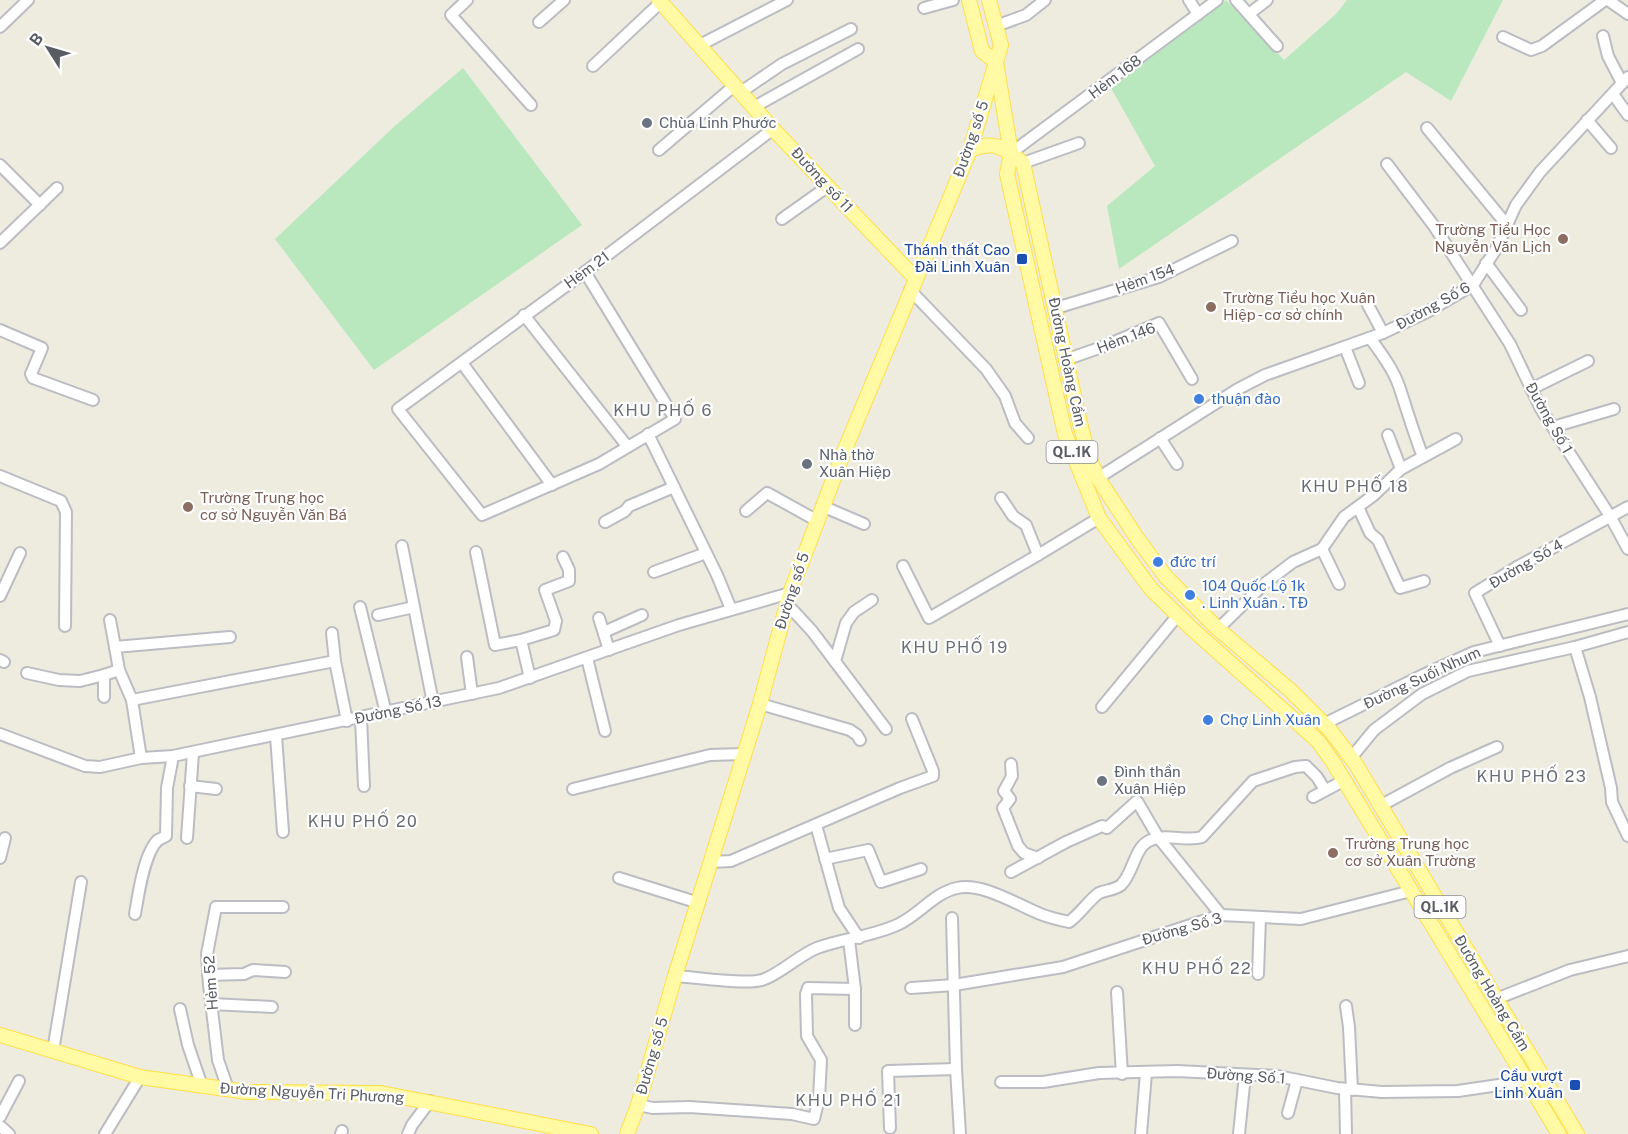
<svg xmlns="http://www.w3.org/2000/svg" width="1628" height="1134" font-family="'Public Sans',sans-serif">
  <rect width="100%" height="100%" fill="#edecdf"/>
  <g fill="#b9e8be">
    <polygon points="1226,0 1284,60 1336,14 1347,0 1503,0 1451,101 1406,72 1119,269 1107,206 1155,166 1111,88"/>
    <polygon points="463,68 582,225 374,370 275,239 396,125"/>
  </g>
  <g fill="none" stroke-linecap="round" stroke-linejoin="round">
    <defs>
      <g id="minor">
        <polyline points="467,0 451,15 531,105"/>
        <polyline points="1189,0 1198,14"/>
        <polyline points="1236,0 1277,46"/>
        <polyline points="1608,0 1628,14"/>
        <polyline points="924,8 953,0"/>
        <polyline points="1249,14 1267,0"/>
        <polyline points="539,22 564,0"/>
        <polyline points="996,26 1026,15 1045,0"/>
        <polyline points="0,27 28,0"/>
        <polyline points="1603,36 1608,56 1622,83"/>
        <polyline points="1503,37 1531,50 1542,46 1605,0"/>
        <polyline points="700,45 787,0"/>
        <polyline points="593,66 661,2"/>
        <polyline points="741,92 782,64 851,29"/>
        <polyline points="1613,94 1628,115"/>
        <polyline points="754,107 858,49"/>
        <polyline points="1587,120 1611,148"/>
        <polyline points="1427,128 1507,225"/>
        <polyline points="659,150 735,85"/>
        <polyline points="1011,153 1217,0"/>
        <polyline points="1023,163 1079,143"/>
        <polyline points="1387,164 1434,226 1510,344 1541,409 1610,516 1628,549"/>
        <polyline points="0,165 40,205"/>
        <polyline points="782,219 827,187"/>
        <polyline points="0,243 57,188"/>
        <polyline points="1486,263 1521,310"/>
        <polyline points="585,272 675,419 599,464 482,515 398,409 585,272 773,129"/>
        <polyline points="910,290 986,369 1005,396 1015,423 1028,438"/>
        <polyline points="1368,305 1383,333"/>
        <polyline points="1056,308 1159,277 1232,241"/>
        <polyline points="524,315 627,446"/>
        <polyline points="0,330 42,348 31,374 33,378 93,400"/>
        <path d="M1370 338C1381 353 1393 369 1399 386 1407 410 1414 434 1423 457"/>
        <polyline points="1345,347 1359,383"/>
        <polyline points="1065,360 1102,347 1159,323 1192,379"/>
        <polyline points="462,363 552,485"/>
        <polyline points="1531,389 1588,361"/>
        <polyline points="1553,427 1614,409"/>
        <polyline points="648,434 717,575 731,609"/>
        <polyline points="1388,435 1401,469"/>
        <polyline points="1160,438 1177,464"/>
        <polyline points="0,476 61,501 66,512 65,626"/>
        <polyline points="1098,478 1238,389 1265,375 1383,333 1427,312 1473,285 1496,249 1516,205 1540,172 1628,77"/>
        <polyline points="1001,498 1013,516 1026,525 1038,555"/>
        <polyline points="822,506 864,524"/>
        <polyline points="1358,507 1370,533 1378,540 1400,588 1424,581"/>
        <polyline points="746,511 767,493 816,520"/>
        <polyline points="605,522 625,511 629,506 674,487"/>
        <polyline points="402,546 433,703"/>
        <polyline points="1322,549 1339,584"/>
        <polyline points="476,552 495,645 521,640 554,630 556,621 545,590 569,581 569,570 563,557"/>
        <polyline points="903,566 929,618 1038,555 1099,518"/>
        <polyline points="654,572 706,553"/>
        <polyline points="0,596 20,553"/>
        <polyline points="787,604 812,631 886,729"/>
        <polyline points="360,607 386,713"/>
        <polyline points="378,615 414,607"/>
        <polyline points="599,618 609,650"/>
        <polyline points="110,620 115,647"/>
        <polyline points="1218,629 1264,584 1293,562 1322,549 1344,517 1374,495 1401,469 1456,439"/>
        <polyline points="604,632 642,615"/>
        <polyline points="332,633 335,661 347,721"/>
        <polyline points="521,640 530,678"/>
        <polyline points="1500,646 1475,593 1517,567 1628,507"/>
        <polyline points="1575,647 1590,697 1611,788 1612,802 1628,836"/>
        <polyline points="467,657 472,694"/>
        <polyline points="587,658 605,731"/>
        <polyline points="0,660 4,662"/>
        <polyline points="835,661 846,623 854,612 872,600"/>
        <polyline points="27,673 59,680 80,681 104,675"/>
        <polyline points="104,697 104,675 119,670"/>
        <polyline points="132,700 335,661"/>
        <polyline points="760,704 850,730 857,735 860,740"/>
        <polyline points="1102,707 1178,615"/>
        <polyline points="361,718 364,786"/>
        <polyline points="1324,724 1423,675 1474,652 1628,614"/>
        <polyline points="0,734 85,766 100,767 141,758 173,756 499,688 679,625 790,593"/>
        <polyline points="276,736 283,832"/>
        <polyline points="141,758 132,700 119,670 115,647 230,637"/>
        <polyline points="1351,758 1374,730 1422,694 1468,671 1575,647 1628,632"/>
        <polyline points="1011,764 1012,776 1004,791 1010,799 1003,808 1018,846 1024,853 1038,858"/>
        <polyline points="190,786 216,789"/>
        <polyline points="573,789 710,755 744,754"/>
        <polyline points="1313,797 1345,780"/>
        <polyline points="1380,806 1450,768 1497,747"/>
        <polyline points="816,825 839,908 859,938"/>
        <polyline points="187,838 193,753"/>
        <polyline points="0,858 5,838"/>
        <polyline points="825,859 868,850 881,882 921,869"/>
        <polyline points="711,862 731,861 900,788 933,776 933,771 912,719"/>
        <polyline points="1011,872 1066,842 1102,826 1107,828 1137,801 1158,837 1221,915"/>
        <polyline points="619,878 699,903"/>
        <path d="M135 914C138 896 144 853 158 840 158 840 166 836 166 836L167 788 173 756"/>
        <polyline points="952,918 956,1069 960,1134"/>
        <polyline points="849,940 855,989 855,1025"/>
        <polyline points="1258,974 1260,917"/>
        <polyline points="208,975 244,974 253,970 285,972"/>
        <path d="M675 976C695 977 744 985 762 980 779 975 799 955 817 948 844 938 872 937 899 924 920 914 934 893 957 888 983 882 1019 906 1043 915 1051 918 1060 920 1069 922 1080 914 1090 899 1099 893 1106 890 1115 890 1121 885 1134 873 1134 846 1151 840 1168 833 1185 842 1202 837L1253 781 1295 767 1306 766 1317 777 1325 790"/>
        <polyline points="911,988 954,985 1063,967 1221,915 1301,919 1411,891"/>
        <polyline points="1117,992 1122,1074"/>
        <polyline points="1496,999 1570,970 1628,956"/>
        <polyline points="212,1004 272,1007"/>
        <polyline points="1346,1006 1349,1027 1352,1090"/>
        <polyline points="180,1009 188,1045 202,1086"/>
        <polyline points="53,1051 81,882"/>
        <polyline points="1001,1082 1043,1082 1099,1073 1177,1071 1278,1076 1337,1088 1382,1092 1458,1091 1526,1081"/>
        <polyline points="228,1089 218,1060 209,985 207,954 216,907 283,907"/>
        <polyline points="1345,1089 1346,1134"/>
        <polyline points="638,1105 653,1108 689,1107 792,1114 814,1119 819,1098 821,1060 807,1036 806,994 808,988 855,989"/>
        <polyline points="1288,1113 1297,1080"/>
        <polyline points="0,1117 19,1081"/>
        <polyline points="0,1126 9,1134"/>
        <polyline points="890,1128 888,1071 956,1069"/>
        <polyline points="105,1134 140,1077"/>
        <polyline points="341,1134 342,1131"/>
        <polyline points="408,1134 412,1125 430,1101"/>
        <polyline points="1141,1134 1146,1073"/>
        <polyline points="1239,1134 1245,1075"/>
      </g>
      <g id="major">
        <polyline points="659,0 773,129 915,278"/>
        <polyline points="969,0 982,51 996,62 1011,153 1007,174 1065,434 1099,518 1151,589 1191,628 1318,741 1333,762 1559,1134"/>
        <path d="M970 150C994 140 1004 147 1023 163L1080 423 1089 458 1098 478 1137 538 1166 577 1218 629 1290 690 1330 730 1355 763 1577 1134"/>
        <polyline points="0,1035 140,1077 247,1092 381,1093 591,1134"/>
        <polyline points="627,1134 638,1105 675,976 760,704 790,593 843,454 970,150 1001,45 989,0"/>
      </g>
    </defs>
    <use href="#minor" stroke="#bbbdc3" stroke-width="14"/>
    <use href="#major" stroke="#ffdf47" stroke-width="16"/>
    <use href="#minor" stroke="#fff" stroke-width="10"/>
    <use href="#major" stroke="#fffaa3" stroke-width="14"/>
  </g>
  <g fill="#6b7280" stroke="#fff" stroke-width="2">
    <circle cx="647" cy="123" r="6"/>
    <circle cx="807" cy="464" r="6"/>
    <circle cx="1102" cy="781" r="6"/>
  </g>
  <g fill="#8d6e63" stroke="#fff" stroke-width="2">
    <circle cx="1563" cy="239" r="6"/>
    <circle cx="1211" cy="307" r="6"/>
    <circle cx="188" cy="507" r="6"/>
    <circle cx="1333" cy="853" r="6"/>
  </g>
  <g fill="#1a4fb4" stroke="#fff" stroke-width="2">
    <rect x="1016" y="253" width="12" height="12" rx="3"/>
    <rect x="1569" y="1079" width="12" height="12" rx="3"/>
  </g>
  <g fill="#3f7fe0" stroke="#fff" stroke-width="2">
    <circle cx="1199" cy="399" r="6"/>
    <circle cx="1158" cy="562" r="6"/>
    <circle cx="1190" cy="595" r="6"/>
    <circle cx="1208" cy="720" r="6"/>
  </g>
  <g text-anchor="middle" stroke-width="4.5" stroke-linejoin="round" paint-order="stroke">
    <g fill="#fff" stroke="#8b8d91" stroke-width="1.5">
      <rect x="1046.5" y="441" width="51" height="22" rx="4.5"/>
      <rect x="1414.5" y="896" width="51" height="22" rx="4.5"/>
    </g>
    <g font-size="14" font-weight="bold" fill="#595c62">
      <text x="1072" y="457">QL.1K</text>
      <text x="1440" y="912">QL.1K</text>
    </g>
    <g font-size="15" fill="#595c62" stroke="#fff">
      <text transform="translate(1115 77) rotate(-37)" y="5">Hẻm 168</text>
      <text transform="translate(971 139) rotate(-71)" y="5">Đường số 5</text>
      <text transform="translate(822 180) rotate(47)" y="5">Đường số 11</text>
      <text transform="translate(587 270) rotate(-36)" y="5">Hẻm 21</text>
      <text transform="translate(1145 279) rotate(-20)" y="5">Hẻm 154</text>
      <text transform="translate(1433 306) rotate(-29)" y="5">Đường Số 6</text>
      <text transform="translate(1126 338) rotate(-21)" y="5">Hẻm 146</text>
      <text transform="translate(1067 362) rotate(78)" y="5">Đường Hoàng Cầm</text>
      <text transform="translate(1549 418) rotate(60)" y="5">Đường Số 1</text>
      <text transform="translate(1526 564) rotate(-30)" y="5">Đường Số 4</text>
      <text transform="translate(792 591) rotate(-72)" y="5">Đường số 5</text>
      <text transform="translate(1422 678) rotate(-25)" y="5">Đường Suối Nhum</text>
      <text transform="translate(398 710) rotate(-12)" y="5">Đường Số 13</text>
      <text transform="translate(1182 929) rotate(-16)" y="5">Đường Số 3</text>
      <text transform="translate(211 983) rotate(-94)" y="5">Hẻm 52</text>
      <text transform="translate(1492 993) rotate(59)" y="5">Đường Hoàng Cầm</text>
      <text transform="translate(652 1056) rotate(-74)" y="5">Đường số 5</text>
      <text transform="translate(1246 1076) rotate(4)" y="5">Đường Số 1</text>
      <text transform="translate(312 1093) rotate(3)" y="5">Đường Nguyễn Tri Phương</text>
    </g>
    <g font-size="15" fill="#5b616d" stroke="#fff" text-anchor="start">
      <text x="659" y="128">Chùa Linh Phước</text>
      <text x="819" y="460">Nhà thờ<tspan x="819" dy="17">Xuân Hiệp</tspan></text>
      <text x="1114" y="777">Đình thần<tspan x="1114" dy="17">Xuân Hiệp</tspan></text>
    </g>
    <g font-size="15" fill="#785e54" stroke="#fff" text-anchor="start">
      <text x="1551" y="235" text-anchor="end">Trường Tiểu Học<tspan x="1551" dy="17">Nguyễn Văn Lịch</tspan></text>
      <text x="1223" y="303">Trường Tiểu học Xuân<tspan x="1223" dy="17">Hiệp - cơ sở chính</tspan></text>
      <text x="200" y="503">Trường Trung học<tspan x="200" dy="17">cơ sở Nguyễn Văn Bá</tspan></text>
      <text x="1345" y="849">Trường Trung học<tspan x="1345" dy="17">cơ sở Xuân Trường</tspan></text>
    </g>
    <g font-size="15" fill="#164399" stroke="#fff" text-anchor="end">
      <text x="1010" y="255">Thánh thất Cao<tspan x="1010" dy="17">Đài Linh Xuân</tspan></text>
      <text x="1563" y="1081">Cầu vượt<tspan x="1563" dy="17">Linh Xuân</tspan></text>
    </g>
    <g font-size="15" fill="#366cbe" stroke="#fff" text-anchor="start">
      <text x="1211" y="404">thuận đào</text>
      <text x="1170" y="567">đức trí</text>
      <text x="1202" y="591">104 Quốc Lộ 1k<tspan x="1202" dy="17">. Linh Xuân . TĐ</tspan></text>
      <text x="1220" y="725">Chợ Linh Xuân</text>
    </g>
    <g font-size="16" letter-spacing="1.5" fill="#696e75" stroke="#fff">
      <text x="663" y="416">KHU PHỐ 6</text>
      <text x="1355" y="492">KHU PHỐ 18</text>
      <text x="955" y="653">KHU PHỐ 19</text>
      <text x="1532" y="782">KHU PHỐ 23</text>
      <text x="363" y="827">KHU PHỐ 20</text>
      <text x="1197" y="974">KHU PHỐ 22</text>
      <text x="849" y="1106">KHU PHỐ 21</text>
    </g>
  </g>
  <g transform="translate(48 48) rotate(307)" stroke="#ffffff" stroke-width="4.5" paint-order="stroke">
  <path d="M0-4.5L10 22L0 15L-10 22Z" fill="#595c62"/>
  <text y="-9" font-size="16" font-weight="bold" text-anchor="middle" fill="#595c62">B</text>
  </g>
</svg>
